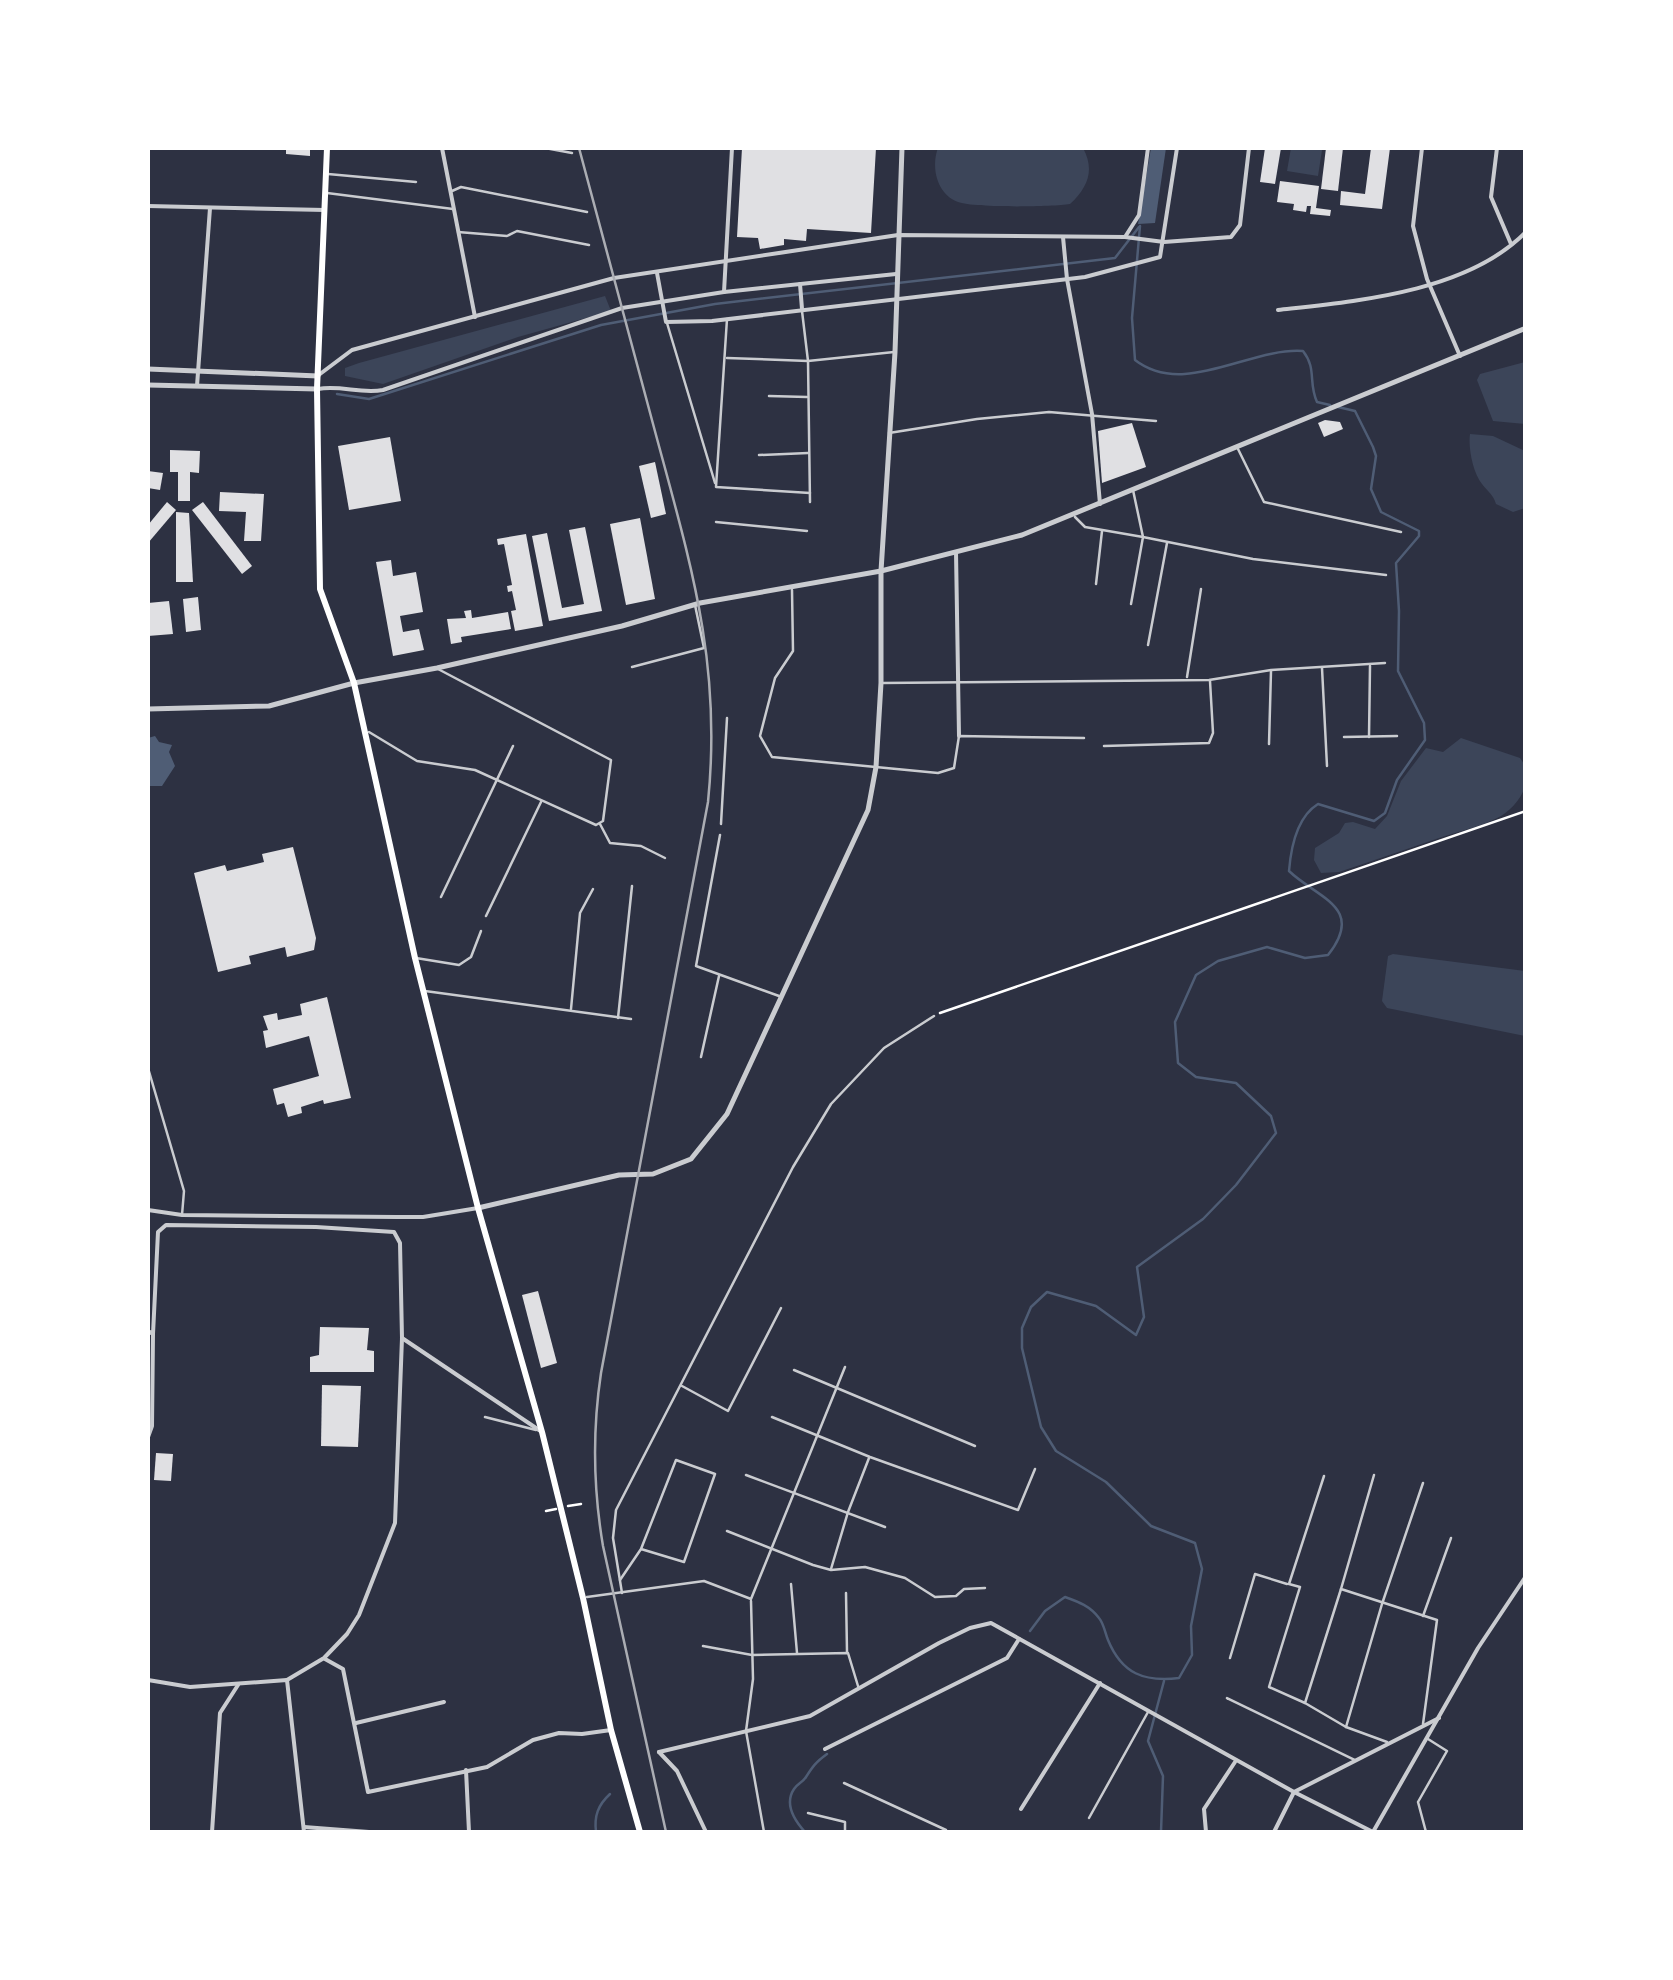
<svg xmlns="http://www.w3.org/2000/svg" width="1673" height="1980" font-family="Manrope,sans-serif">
  <rect width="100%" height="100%" fill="#2d3142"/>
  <g fill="#3c4559">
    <path d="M938 148H1083C1095 170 1088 187 1070 204 1051 207 974 208 958 202 936 194 931 166 938 148Z"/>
    <polygon points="1291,148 1322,150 1318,176 1287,171"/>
    <polygon points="605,296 611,311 518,337 383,384 345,376 345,368 359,363"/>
    <polygon points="1525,362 1525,424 1493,421 1477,380 1480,374"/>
    <path d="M1470 434 1493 436 1525 451V508L1513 512 1496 504C1493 494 1488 492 1482 484 1473 473 1468 448 1470 434Z"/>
    <path d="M1461 738 1520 758C1536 778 1520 804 1501 816 1483 826 1461 831 1442 837 1408 849 1374 860 1339 872L1321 873 1314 860 1315 848 1339 833 1345 823 1353 822 1375 829 1387 816 1401 781 1426 748 1443 752Z"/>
    <polygon points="1393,954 1525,971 1525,1036 1387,1008 1382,1001 1388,956"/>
  </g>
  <g fill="#4f5d75">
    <polygon points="1151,148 1166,148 1155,223 1138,224"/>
    <polygon points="155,736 159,742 172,745 169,752 175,766 162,786 148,786 148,738"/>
  </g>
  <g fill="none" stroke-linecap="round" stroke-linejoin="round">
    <g stroke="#4f5d75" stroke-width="2.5">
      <path d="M1140 226 1132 318 1135 360C1184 398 1250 347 1303 351 1317 369 1308 382 1317 402L1330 405"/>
      <polyline points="337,394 369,399 601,325 715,304 1115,258 1139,227"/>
      <path d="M1030 1631 1045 1611 1065 1597C1079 1602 1090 1606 1099 1618 1104 1624 1105 1633 1108 1640 1122 1674 1144 1682 1179 1678L1192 1655 1191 1626 1202 1569 1195 1543 1151 1526 1106 1482 1056 1451 1041 1427 1022 1348V1328L1031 1307 1047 1292 1096 1306 1136 1335 1144 1317 1137 1267 1203 1219 1236 1185 1276 1133 1271 1116 1236 1083 1196 1077 1178 1063 1175 1022 1196 975 1218 961 1267 947 1305 958 1328 955C1366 907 1317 898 1289 871 1291 846 1297 817 1318 804L1374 821 1385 813 1397 780 1425 740 1424 723 1398 671 1399 611 1396 563 1419 536V531L1381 512 1371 489 1376 456 1373 447 1355 411 1338 407"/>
      <path d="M596 1832C594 1816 598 1805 610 1794"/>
      <path d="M805 1832C795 1821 784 1804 794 1789 797 1784 803 1782 806 1777 813 1766 816 1762 827 1754"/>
      <polyline points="1161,1832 1163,1776 1148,1741 1164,1681"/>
    </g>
  </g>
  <g fill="#e0e0e3">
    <polygon points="286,148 310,148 310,156 286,154"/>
    <polygon points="742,148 876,148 871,233 807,229 806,241 784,239 784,245 760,249 758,238 737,237"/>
    <polygon points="1265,148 1281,148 1275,184 1260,182"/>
    <polygon points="1326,148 1343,148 1338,191 1321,189"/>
    <polygon points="1371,148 1390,148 1382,209 1340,205 1341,191 1365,194"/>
    <polygon points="1280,181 1319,186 1316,208 1331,210 1330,216 1310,214 1311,206 1307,206 1306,212 1293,210 1294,204 1277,202"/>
    <polygon points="1325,420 1340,422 1343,429 1324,437 1318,423"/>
    <polygon points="1132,423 1146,467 1102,483 1098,431"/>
    <polygon points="390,437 401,501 349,510 338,446"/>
    <polygon points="170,450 200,451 199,473 190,472 190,501 178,501 178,472 170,472"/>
    <polygon points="655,462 666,514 651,518 639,466"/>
    <polygon points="148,471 163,473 160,490 148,488"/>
    <polygon points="220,492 264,494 261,541 244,541 246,512 219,511"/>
    <polygon points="167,502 176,510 148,543 148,525"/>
    <polygon points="203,502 252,566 242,574 192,510"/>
    <polygon points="176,512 189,513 193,582 176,582"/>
    <polygon points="640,518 655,599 626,605 610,524"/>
    <polygon points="585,527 602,611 549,621 532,536 547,533 562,608 584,604 569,530"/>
    <polygon points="526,534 543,626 515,631 511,611 516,610 512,591 508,592 507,586 512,585 504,544 498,545 497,539"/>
    <polygon points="391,560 393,576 416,572 423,612 400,616 403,632 419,629 424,650 393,656 376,562"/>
    <polygon points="198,597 201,630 186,632 183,599"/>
    <polygon points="169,601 173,634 148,636 148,603"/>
    <polygon points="471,610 472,618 508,612 511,629 461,637 462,642 451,644 447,619 466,618 464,611"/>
    <polygon points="293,847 316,938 314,950 287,957 285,947 249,956 251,964 218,972 194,873 225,865 227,871 264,862 262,854"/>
    <polygon points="327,997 351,1098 324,1104 323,1100 301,1107 302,1113 288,1117 284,1103 277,1105 273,1089 319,1076 309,1036 266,1048 263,1031 268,1030 263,1016 277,1013 278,1020 302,1015 300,1004"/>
    <polygon points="538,1291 557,1363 541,1368 522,1295"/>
    <polygon points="320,1327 369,1328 367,1350 374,1351 374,1372 310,1372 310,1357 319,1355"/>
    <polygon points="322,1385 361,1386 358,1447 321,1446"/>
    <polygon points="156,1453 173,1454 171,1481 154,1480"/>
  </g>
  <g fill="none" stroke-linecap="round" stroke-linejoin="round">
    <g stroke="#fff" stroke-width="2.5">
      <polyline points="940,1013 1526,811"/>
      <polyline points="568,1506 581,1504"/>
      <polyline points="546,1511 556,1509"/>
    </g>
    <g stroke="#caccd0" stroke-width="2.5">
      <polyline points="545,148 572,153"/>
      <polyline points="328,174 416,182"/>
      <polyline points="452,191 461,187 587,212"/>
      <polyline points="327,193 453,209"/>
      <polyline points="458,232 507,236 517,231 589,245"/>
      <polyline points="802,311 808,361 810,502"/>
      <polyline points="727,319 716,487 810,493"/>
      <polyline points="667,323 715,483"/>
      <polyline points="727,358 808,361 894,352"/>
      <polyline points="769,396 807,397"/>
      <polyline points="889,433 977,419 1049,412 1156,421"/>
      <polyline points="1238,449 1264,502 1401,532"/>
      <polyline points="759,455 808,453"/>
      <polyline points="1133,490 1143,537 1253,559 1386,575"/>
      <polyline points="1075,517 1085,527 1143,537 1131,604"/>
      <polyline points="716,522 807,531"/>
      <polyline points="1096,584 1102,531"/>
      <polyline points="792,590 793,651 775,678 760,736 772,757 938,773 954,768 959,736 1084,738"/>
      <polyline points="1148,645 1167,543"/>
      <polyline points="632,667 704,648 695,605"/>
      <polyline points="1322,668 1327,766"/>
      <polyline points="1187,677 1201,589"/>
      <polyline points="882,683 1209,680 1271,670 1385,663"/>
      <polyline points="369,732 417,761 475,770 596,825 603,821 611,760 438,669"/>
      <polyline points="1344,737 1397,736"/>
      <polyline points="1369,737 1370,666"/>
      <polyline points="1269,744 1271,671"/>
      <polyline points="1104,746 1209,743 1213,733 1210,681"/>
      <polyline points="600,824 610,843 641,846 665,858"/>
      <polyline points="721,824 727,718"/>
      <polyline points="720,835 696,966 779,996"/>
      <polyline points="441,897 513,746"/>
      <polyline points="486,916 541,802"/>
      <polyline points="416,958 459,965 471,957 481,931"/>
      <polyline points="425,991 631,1019"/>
      <polyline points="571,1009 580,913 593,889"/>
      <polyline points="618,1018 632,886"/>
      <polyline points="701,1057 719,976"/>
      <polyline points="148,1068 184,1191 182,1215"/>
      <polyline points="794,1370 975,1446"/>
      <polyline points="682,1386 728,1411 781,1308"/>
      <polyline points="485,1417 536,1430"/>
      <polyline points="772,1417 870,1457 1018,1510 1035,1469"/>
      <polyline points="746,1475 885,1527"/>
      <polyline points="1374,1475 1341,1589 1437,1620 1423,1724"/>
      <polyline points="727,1531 813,1565 831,1570 865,1567 905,1578 935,1597 956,1596 964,1589 985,1588"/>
      <polyline points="831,1569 848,1512 869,1458"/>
      <polyline points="620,1580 641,1549 676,1460 715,1474 684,1562 641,1549"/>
      <polyline points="791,1584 797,1653"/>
      <polyline points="1341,1589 1305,1703 1346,1727 1387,1742"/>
      <polyline points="622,1593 613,1538 616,1510 793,1167 831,1104 884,1048 934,1016"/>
      <polyline points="846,1593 847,1652"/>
      <polyline points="587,1597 704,1581 751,1599 845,1367"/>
      <polyline points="751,1601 753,1679 746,1731 764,1832"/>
      <polyline points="1423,1616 1451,1538"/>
      <polyline points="703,1646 752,1655 848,1653 858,1686"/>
      <polyline points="1230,1658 1255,1574 1287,1584"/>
      <polyline points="1227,1698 1355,1760"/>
      <polyline points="1305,1703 1269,1687 1300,1587 1289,1584 1324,1476"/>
      <polyline points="1346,1727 1382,1604 1423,1483"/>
      <polyline points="844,1783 946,1830 945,1832"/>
      <polyline points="808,1813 845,1822 845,1832"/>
      <polyline points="1089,1818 1148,1712"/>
      <polyline points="1426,1832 1418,1802 1447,1751 1428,1739"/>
    </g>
    <g stroke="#caccd0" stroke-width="4">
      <polyline points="442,148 475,317"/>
      <polyline points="1422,148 1413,226 1427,279 1460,356"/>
      <polyline points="1497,148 1491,197 1511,244"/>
      <polyline points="148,206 325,210"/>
      <polyline points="1063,237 1067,279 1092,414 1100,504"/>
      <polyline points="1125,237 1139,215 1148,148"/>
      <polyline points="657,273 666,322 712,321 1085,277 1160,257 1177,148"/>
      <polyline points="800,284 802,309"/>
      <polyline points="724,292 732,148"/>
      <path d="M1278 310C1358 301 1467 292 1526 232"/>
      <polyline points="320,374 352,350 614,278 898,235 1125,237 1164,242 1231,237 1240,225 1249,148"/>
      <polyline points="197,386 210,208"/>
      <path d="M318 389C341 385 360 394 383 390L622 308 724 292 896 274"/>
      <polyline points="956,552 959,736"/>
      <polyline points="148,1210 182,1215 396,1217 423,1217 478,1208"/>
      <polyline points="148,1331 153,1334 158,1232 166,1225 316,1227 394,1232 400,1243 402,1338 395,1523 359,1615 347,1634 324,1658 287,1680"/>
      <polyline points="402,1338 542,1432"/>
      <polyline points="148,1437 152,1426 153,1334"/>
      <polyline points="325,1659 343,1669 368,1792 487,1767 533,1740 559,1733 582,1734 611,1730"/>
      <polyline points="148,1680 190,1687 287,1680 304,1832"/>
      <polyline points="356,1723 444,1702"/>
      <polyline points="825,1749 1007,1658 1019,1639"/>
      <polyline points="659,1752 810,1716 939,1643 970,1628 991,1623 1294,1792 1373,1832"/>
      <polyline points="659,1752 677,1771 706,1832"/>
      <polyline points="466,1770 469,1832"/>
      <polyline points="1021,1809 1100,1683"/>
      <polyline points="304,1827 369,1832"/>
      <polyline points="212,1832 220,1713 238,1685"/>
      <polyline points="1206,1832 1204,1809 1235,1762"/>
      <polyline points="1274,1832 1294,1792 1439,1718"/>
      <polyline points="1373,1832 1478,1648 1526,1576"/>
    </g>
    <g stroke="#caccd0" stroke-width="5">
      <polyline points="148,369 318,376"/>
      <polyline points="148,385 317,389"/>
      <polyline points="148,709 269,706 354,683 437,668 622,626 700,603 881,571 1022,535 1526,328"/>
      <polyline points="478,1208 619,1175 653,1174 691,1159 727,1114 868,810 876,767 881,683 881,571 895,352 902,148"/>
    </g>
    <polyline stroke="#fff" stroke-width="6" points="327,148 317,389 320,589 354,683 415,958 478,1208 542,1432 583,1598 611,1730 640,1832"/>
    <path stroke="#abadb3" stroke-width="2.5" d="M579 148C605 243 630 339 656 435 691 565 722 664 708 802L601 1373C592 1433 593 1487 603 1546L666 1832"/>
  </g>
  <rect width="1673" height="1980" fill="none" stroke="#ffffff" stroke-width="300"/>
</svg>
